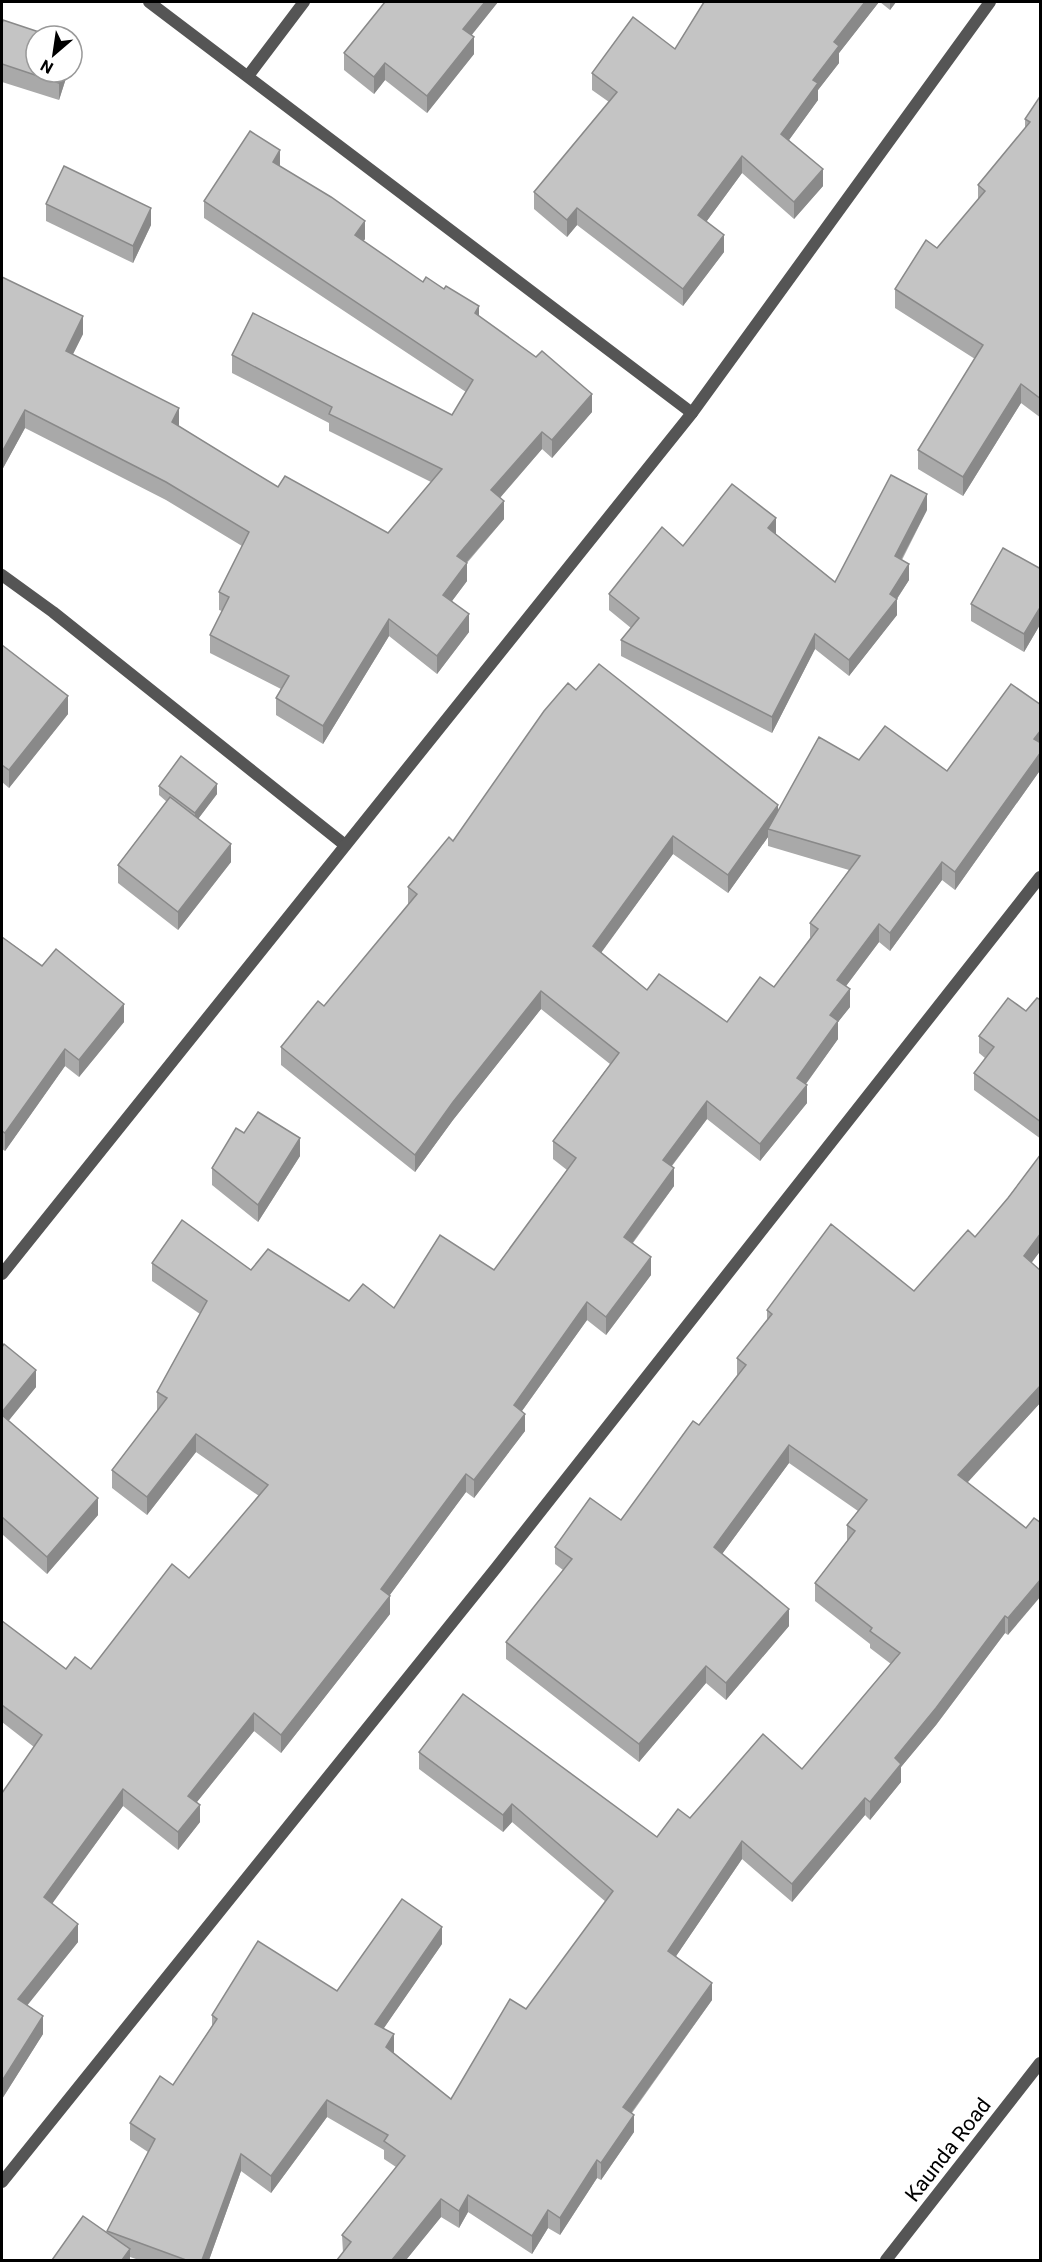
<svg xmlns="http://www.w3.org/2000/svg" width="1042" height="2262" font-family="Roboto,sans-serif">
  <rect width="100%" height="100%" fill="#fff"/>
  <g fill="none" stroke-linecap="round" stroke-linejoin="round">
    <g stroke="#555" stroke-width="12">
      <polyline points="149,2 692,413"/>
      <polyline points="248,76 304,2"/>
      <polyline points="2,575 53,612 345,845"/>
      <polyline points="2,1274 692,413 990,2"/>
      <polyline points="2,2182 496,1568 1040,877"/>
    </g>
    <polyline stroke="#555" stroke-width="12" points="886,2260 1040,2063"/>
  </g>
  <g fill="#a9a9a9" fill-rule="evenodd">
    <polygon points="498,2 471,35 474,54 427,113 385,80 374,94 344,70 344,53"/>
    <polygon points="704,2 879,2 839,53 839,63 818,90 818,100 789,140 823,186 794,219 742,173 706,222 724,252 683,306 577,225 567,237 534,209 534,192 609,102 592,90 592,73 675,49"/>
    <polygon points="880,2 896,2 890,10"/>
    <polygon points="2,24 36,72 68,72 59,100 2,82"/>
    <polygon points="1041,95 1041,418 1021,403 963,496 918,469 918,450 975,359 895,308 895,289 937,248 978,200 978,185 1025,129 1025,119"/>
    <polygon points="280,166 365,239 363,241 423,282 479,317 592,412 552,458 542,449 500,498 504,519 467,563 467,581 452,601 469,632 437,674 389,636 323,744 276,715 276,698 281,689 210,653 210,635 222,611 219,610 219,592 242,546 166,500 25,428 2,470 2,277 83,334 73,354 178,426 278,487 388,533 431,482 329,431 329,423 232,373 232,355 452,415 466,392 204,218 204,201"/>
    <polygon points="46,204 151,225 133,263 46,221"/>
    <polygon points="927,510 902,560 909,580 897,599 897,615 849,676 815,649 772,733 621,656 621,640 631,628 609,610 609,594 683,546 776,534 835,582"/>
    <polygon points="1041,569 1041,623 1024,652 971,621 971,604"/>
    <polygon points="2,645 68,714 9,788 2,782"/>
    <path d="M576 690 778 811 859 760 947 771 1041 705V769L955 890 942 880 890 951 879 942 846 986 850 1007 838 1022V1039L806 1084 807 1103 760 1161 707 1119 672 1166 674 1186 633 1243 651 1275 606 1335 587 1320 522 1411 525 1431 474 1498 466 1492 389 1596 390 1614 281 1753 254 1731 197 1802 200 1822 178 1850 123 1806 52 1903 78 1942 27 2005 43 2034 2 2099 34 1747 2 1722V1621L66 1669H91L189 1578 259 1496 196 1452 147 1515 112 1488V1470L158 1411 157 1410V1392L200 1314 152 1281V1263L251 1270 349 1301 394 1308 494 1270 567 1170 553 1159V1141L610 1064 541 1009 453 1120 415 1172 281 1065V1047L324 1006 408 905V887L453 841ZM768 837V846L849 870 810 923V938L774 987 727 1022 647 990 601 952 673 854 728 893Z"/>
    <polygon points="159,786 217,794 198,819 231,862 178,930 118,883 118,865 167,802 159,795"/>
    <polygon points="2,937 124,1022 79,1077 65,1066 5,1151 2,1149"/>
    <polygon points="1041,1000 1041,1139 974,1090 974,1073 985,1058 979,1053 979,1036 1026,1011"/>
    <polygon points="244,1133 300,1156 258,1222 212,1185 212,1168"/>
    <polygon points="1041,1154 1041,1250 1031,1263 1041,1271 1041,1402 967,1482 1026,1528 1008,1635 1005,1633 936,1725 901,1767 901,1782 870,1820 865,1815 792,1902 742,1859 676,1956 712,2000 632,2113 634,2132 601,2180 597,2178 560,2235 548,2228 532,2254 468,2212 459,2228 441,2217 406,2260 337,2260 343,2253 342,2235 396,2167 384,2159 384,2150 327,2117 271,2193 241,2171 209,2260 139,2260 130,2257 130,2260 107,2233 148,2152 130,2140 130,2123 173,2085 212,2026 212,2015 337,1991 442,1944 383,2029 393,2052 451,2099 526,2009 606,1902 512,1822 503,1832 419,1769 419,1752 657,1837 690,1818 802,1769 891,1664 870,1648 870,1644 815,1601 815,1583 847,1542 847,1525 858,1511 789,1463 722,1554 789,1626 726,1700 706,1683 639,1762 506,1659 506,1642 563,1570 555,1564 555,1547 621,1520 699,1425 737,1375 737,1358 767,1320 767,1310 914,1291 975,1237 1008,1198"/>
    <polygon points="2,1347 36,1387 8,1421 98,1515 47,1574 2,1534"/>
  </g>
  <g fill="#898989">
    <polygon points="485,2 498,2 463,46 463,29"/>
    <polygon points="865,2 879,2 839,53 839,63 818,90 818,100 781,151 781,134 813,80 834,42"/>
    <polygon points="890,2 896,2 890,10"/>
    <polygon points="474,37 474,54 427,113 427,96"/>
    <polygon points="385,63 385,80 374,94 374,77"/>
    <polygon points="63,72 68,72 59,100 59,83"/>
    <polygon points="280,150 280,168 273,162"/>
    <polygon points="742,156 742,173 698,233 698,215"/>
    <polygon points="823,169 823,186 794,219 794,202"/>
    <polygon points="151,208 151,225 133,263 133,246"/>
    <polygon points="577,208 577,225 567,237 567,220"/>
    <polygon points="365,221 365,239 355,252 355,235"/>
    <polygon points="724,235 724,252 683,306 683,289"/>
    <polygon points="3,251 3,269 2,272 2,254"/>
    <polygon points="479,306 479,324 475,313"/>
    <polygon points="83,316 83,334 66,368 66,351"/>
    <polygon points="1021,384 1021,403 963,496 963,477"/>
    <polygon points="592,394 592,412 552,458 552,440"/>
    <polygon points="179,408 179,426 172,422"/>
    <polygon points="25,410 25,428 2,470 2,452"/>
    <polygon points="542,432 542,449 491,508 491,490"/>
    <polygon points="927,494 927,510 895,571 895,556"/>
    <polygon points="504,501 504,519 457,573 457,556"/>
    <polygon points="776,518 776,534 768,544 768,528"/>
    <polygon points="467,563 467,581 443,613 443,595"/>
    <polygon points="909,564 909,580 894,603 897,599 897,615 849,676 849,660"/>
    <polygon points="1041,606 1041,623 1024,652 1024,634"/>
    <polygon points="469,614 469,632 437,674 437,656"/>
    <polygon points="389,619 389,636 323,744 323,726"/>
    <polygon points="815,634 815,649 772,733 772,717"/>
    <polygon points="68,696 68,714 9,788 9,770"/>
    <polygon points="1041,730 1041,748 1034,739"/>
    <polygon points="1041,752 1041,769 955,890 955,872"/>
    <polygon points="217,784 217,794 195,823 195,813"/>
    <polygon points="778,805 778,823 768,829 768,837 728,893 728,875"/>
    <polygon points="673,836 673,854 593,964 593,946"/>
    <polygon points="231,844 231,862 178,930 178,912"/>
    <polygon points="942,862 942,880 890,951 890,933"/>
    <polygon points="879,924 879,942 837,998 837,980"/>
    <polygon points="850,989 850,1007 838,1022 838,1039 797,1096 797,1078 830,1015"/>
    <polygon points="541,991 541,1009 453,1120 415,1172 415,1155 453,1102"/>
    <polygon points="124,1004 124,1022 79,1077 79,1060"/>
    <polygon points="65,1049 65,1066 5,1151 5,1133"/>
    <polygon points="807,1085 807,1103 760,1161 760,1144"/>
    <polygon points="707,1101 707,1119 663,1177 663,1160"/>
    <polygon points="300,1138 300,1156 258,1222 258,1205"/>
    <polygon points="674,1168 674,1186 624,1254 624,1237"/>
    <polygon points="1041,1233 1041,1250 1024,1273 1024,1256"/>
    <polygon points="651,1257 651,1275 606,1335 606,1317"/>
    <polygon points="587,1302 587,1320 514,1422 514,1405"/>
    <polygon points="36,1370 36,1387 2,1429 2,1412"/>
    <polygon points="1041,1385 1041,1402 958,1493 958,1475"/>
    <polygon points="525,1414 525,1431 474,1498 474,1480"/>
    <polygon points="196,1434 196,1452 147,1515 147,1497"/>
    <polygon points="789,1445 789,1463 714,1565 714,1547"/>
    <polygon points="466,1474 466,1492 381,1607 381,1589"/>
    <polygon points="98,1498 98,1515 47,1574 47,1557"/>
    <polygon points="1041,1579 1041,1596 1008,1635 1008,1618"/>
    <polygon points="390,1596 390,1614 281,1753 281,1735"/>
    <polygon points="789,1609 789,1626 726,1700 726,1683"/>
    <polygon points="1005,1616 1005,1633 936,1725 901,1767 901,1782 870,1820 870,1802 895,1758"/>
    <polygon points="706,1666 706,1683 639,1762 639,1744"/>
    <polygon points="254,1713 254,1731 188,1813 188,1796"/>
    <polygon points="123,1789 123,1806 44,1915 44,1897"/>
    <polygon points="865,1798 865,1815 792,1902 792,1884"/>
    <polygon points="512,1804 512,1822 503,1832 503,1815"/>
    <polygon points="200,1805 200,1822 178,1850 178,1832"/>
    <polygon points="742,1841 742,1859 668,1968 668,1951"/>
    <polygon points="78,1924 78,1942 18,2017 18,1999"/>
    <polygon points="442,1927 442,1944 375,2041 375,2024"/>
    <polygon points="712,1983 712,2000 623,2124 623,2107"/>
    <polygon points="43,2016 43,2034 2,2099 2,2081"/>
    <polygon points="394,2034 394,2052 386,2064 386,2047"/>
    <polygon points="327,2100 327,2117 271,2193 271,2176"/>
    <polygon points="634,2115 634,2132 601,2180 601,2163"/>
    <polygon points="241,2154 241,2171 209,2260 202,2260"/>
    <polygon points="597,2160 597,2178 560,2235 560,2218"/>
    <polygon points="468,2195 468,2212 459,2228 459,2211"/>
    <polygon points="441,2199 441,2217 406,2260 392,2260"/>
    <polygon points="548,2210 548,2228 532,2254 532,2236"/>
    <polygon points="130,2249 130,2260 122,2260"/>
  </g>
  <g fill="#c4c4c4" stroke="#898989" stroke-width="1.5">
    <polygon points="385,2 485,2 463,29 474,37 427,96 385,63 374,77 344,53"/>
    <polygon points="704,2 865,2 834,42 839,46 813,80 818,83 781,134 823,169 794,202 742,156 698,215 724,235 683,289 577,208 567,220 534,192 617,92 592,73 633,17 675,49"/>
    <polygon points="3,20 51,36 36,36 36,72 63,72 59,83 2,64 2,24"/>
    <polygon points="1041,95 1041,399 1021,384 963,477 918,450 983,345 895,289 926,240 937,248 985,191 978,185 1030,122 1025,119"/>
    <polygon points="250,131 280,150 273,162 331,197 365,221 355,235 423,282 426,277 444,289 446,286 479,306 475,313 536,357 542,351 592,394 552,440 542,432 491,490 504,501 457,556 467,563 443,595 469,614 437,656 389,619 323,726 276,698 289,676 210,635 229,597 219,592 249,532 166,482 25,410 2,452 2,277 83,316 66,351 179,408 172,422 278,487 285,476 388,533 442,469 329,414 332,407 232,355 253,313 452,415 473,380 204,201"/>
    <polygon points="64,166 151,208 133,246 46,204"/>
    <polygon points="891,475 927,494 895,556 909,564 890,594 897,599 849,660 815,634 772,717 621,640 639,618 609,594 662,527 683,546 732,484 776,518 768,528 835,582"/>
    <polygon points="1003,548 1041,569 1041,606 1024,634 971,604"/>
    <polygon points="2,645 68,696 9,770 2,765"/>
    <polygon points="599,664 778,805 728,875 673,836 593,946 647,990 659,974 727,1022 760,977 774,987 818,929 810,923 860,856 768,829 819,737 859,760 885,726 947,771 1011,684 1041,705 1041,730 1034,739 1041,743 1041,752 955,872 942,862 890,933 879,924 837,980 850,989 830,1015 838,1021 797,1078 807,1085 760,1144 707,1101 663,1160 674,1168 624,1237 651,1257 606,1317 587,1302 514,1405 525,1414 474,1480 466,1474 381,1589 390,1596 281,1735 254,1713 188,1796 200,1805 178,1832 123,1789 44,1897 78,1924 18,1999 43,2016 2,2081 2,1793 42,1735 2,1705 2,1621 66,1669 75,1657 91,1669 172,1564 189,1578 268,1485 196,1434 147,1497 112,1470 167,1398 157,1392 207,1301 152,1263 182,1220 251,1270 268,1249 349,1301 363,1284 394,1308 440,1235 494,1270 576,1158 553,1141 619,1053 541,991 453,1102 415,1155 281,1047 318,1001 324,1006 417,894 408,887 449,837 453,841 544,711 568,683 576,690"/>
    <polygon points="181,756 217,784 195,813 159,786"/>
    <polygon points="170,797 231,844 178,912 118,865"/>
    <polygon points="2,937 42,966 56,949 124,1004 79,1060 65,1049 5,1133 2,1131"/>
    <polygon points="1008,998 1026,1011 1037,998 1041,1000 1041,1122 974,1073 994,1047 979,1036"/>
    <polygon points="258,1112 300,1138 258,1205 212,1168 236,1128 244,1133"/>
    <polygon points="1041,1154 1041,1233 1024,1256 1041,1271 1041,1385 958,1475 1026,1528 1034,1518 1041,1523 1041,1579 1008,1618 1005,1616 936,1708 895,1758 901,1764 870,1802 865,1798 792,1884 742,1841 668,1951 712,1983 623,2107 634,2115 601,2163 597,2160 560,2218 548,2210 532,2236 468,2195 459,2211 441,2199 392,2260 337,2260 351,2242 342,2235 405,2156 384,2141 388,2135 327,2100 271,2176 241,2154 202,2260 186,2260 107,2231 155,2139 130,2123 160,2076 173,2085 217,2019 212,2015 258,1941 337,1991 402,1899 442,1927 375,2024 394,2034 386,2047 451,2099 510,1999 526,2009 613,1891 512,1804 503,1815 419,1752 463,1694 657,1837 678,1809 690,1818 763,1734 802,1769 900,1653 870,1631 872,1628 815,1583 855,1531 847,1525 867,1500 789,1445 714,1547 789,1609 726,1683 706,1666 639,1744 506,1642 572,1559 555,1547 590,1498 621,1520 693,1421 699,1425 746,1365 737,1358 772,1314 767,1310 831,1224 914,1291 968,1230 975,1237 1008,1198"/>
    <polygon points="4,1344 36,1370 2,1412 2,1347"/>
    <polygon points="2,1415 98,1498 47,1557 2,1517"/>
    <polygon points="83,2216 130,2249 122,2260 52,2260"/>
  </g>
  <g text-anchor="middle" stroke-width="4.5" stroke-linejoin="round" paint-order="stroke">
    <g font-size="21" fill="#000" stroke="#fff">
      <text transform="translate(948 2150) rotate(-52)" y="7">Kaunda Road</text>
    </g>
  </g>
  <rect width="1042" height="2262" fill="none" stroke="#000000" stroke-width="6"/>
  <g transform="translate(54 54) rotate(209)"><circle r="28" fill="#ffffff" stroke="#999999" stroke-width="1.5"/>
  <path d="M0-4.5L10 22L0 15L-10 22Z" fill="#000000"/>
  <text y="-9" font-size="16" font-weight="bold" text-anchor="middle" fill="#000000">N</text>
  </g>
</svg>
